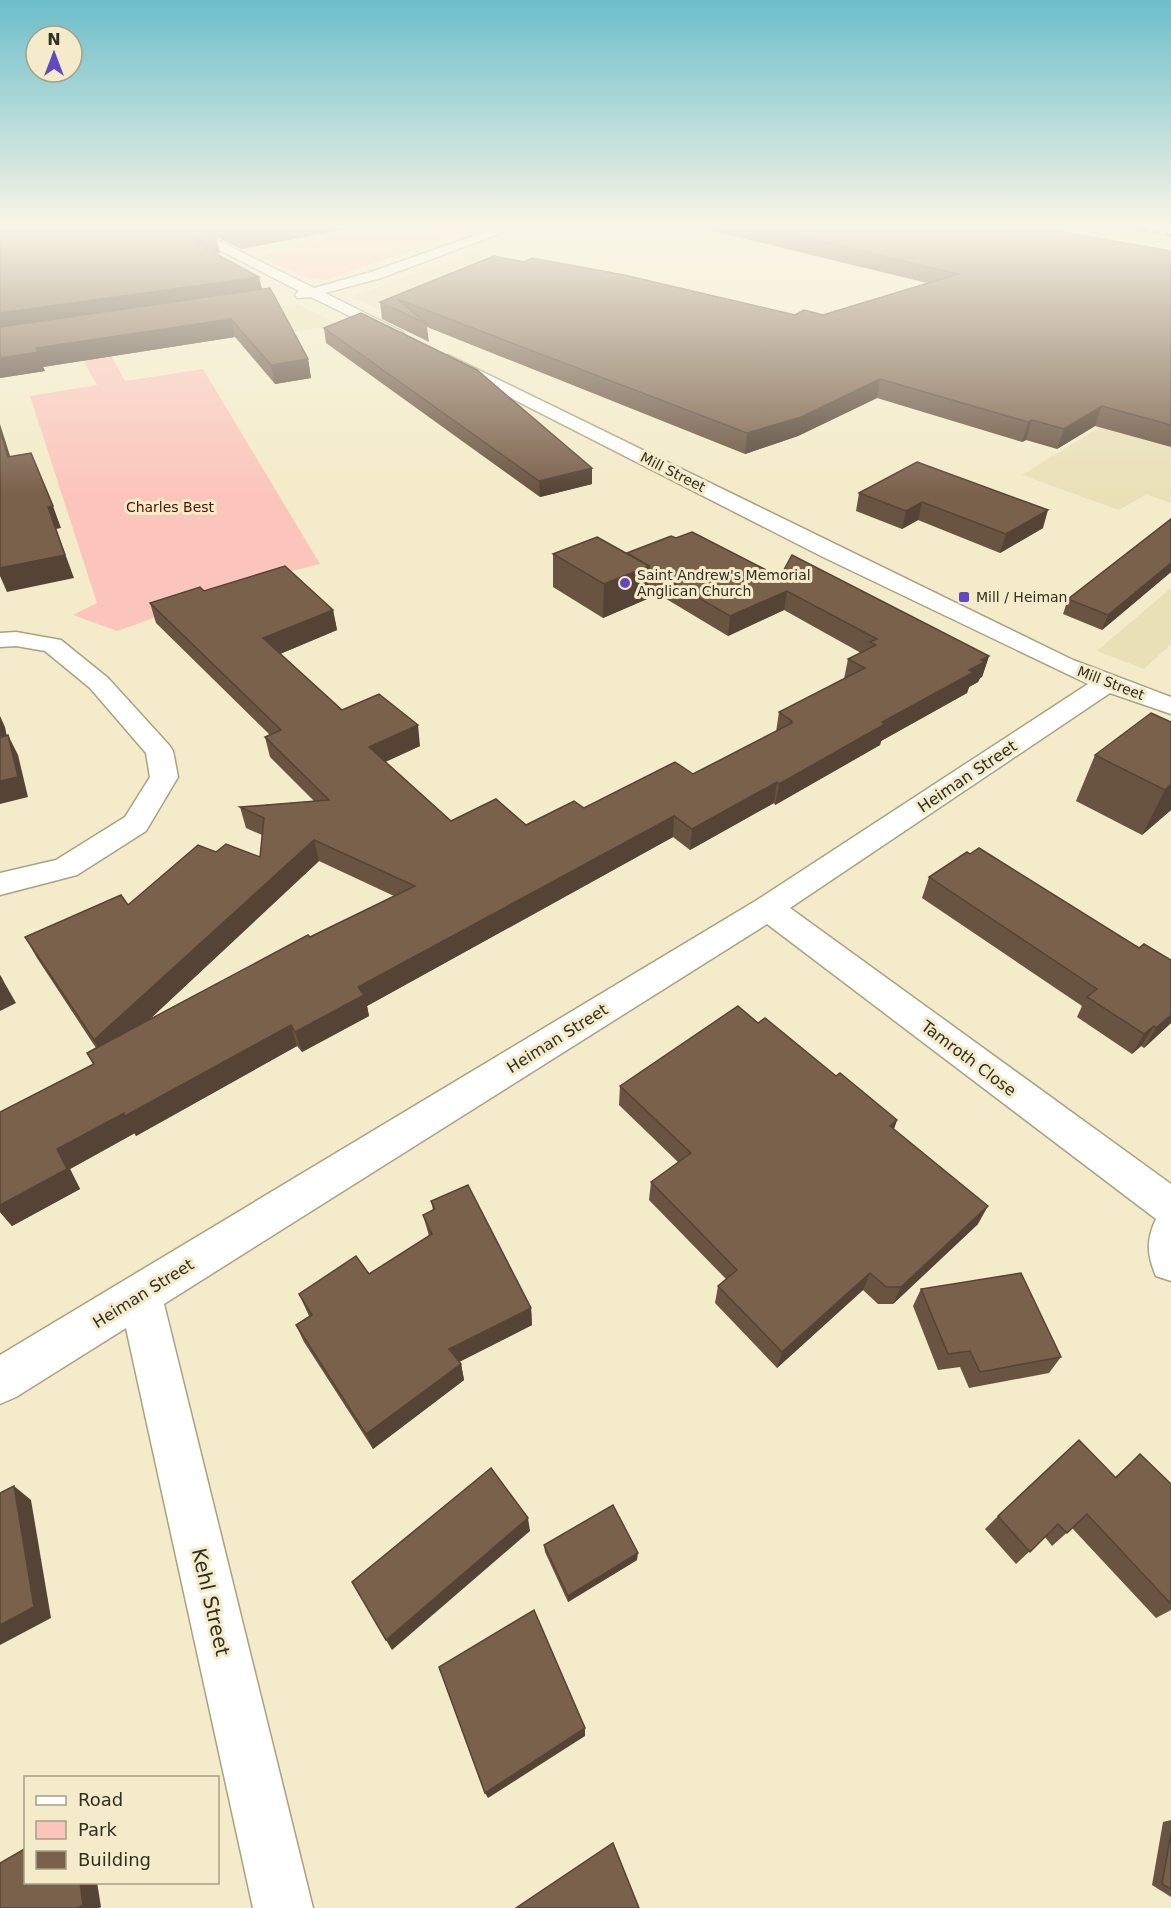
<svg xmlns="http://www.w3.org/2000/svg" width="1171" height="1908" font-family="'DejaVu Sans',sans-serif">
  <rect width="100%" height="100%" fill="#f3ebc9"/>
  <g fill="#eae0b8">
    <polygon points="1058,227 1171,227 1171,247"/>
    <polygon points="471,253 540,268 411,325 353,298 356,295"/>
    <polygon points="295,304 302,306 340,325 263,336 240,313"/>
    <polygon points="1171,383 1171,503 1147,494 1119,510 1022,475"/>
    <polygon points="1171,588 1171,644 1144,669 1097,651"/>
  </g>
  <g fill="#fbc5bc">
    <polygon points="360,227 479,227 325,280 310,279 260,257"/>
    <polygon points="99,333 125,381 203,369 320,564 279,574 117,631 73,615 97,603 30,396 97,385 70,337"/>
  </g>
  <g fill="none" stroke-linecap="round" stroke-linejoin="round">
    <defs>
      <g id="minor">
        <polygon points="175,227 191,227 314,288 371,272 499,227 517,227 381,278 325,293 401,331 404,334 396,339 311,297 297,298 295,295 299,291"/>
        <path d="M448 355 1073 660 1171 697V714L1110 693 790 908 1171 1184V1281L1156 1276C1147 1255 1146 1240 1156 1219L767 924 164 1304 313 1908H253L126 1328 16 1397 0 1404V1355L757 900 1088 684 823 557 442 363 440 360Z"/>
        <polygon points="16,632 61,640 108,678 169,745 173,751 178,777 146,831 77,875 0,895 0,873 56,860 125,817 150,777 146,753 90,688 45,651 16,646 0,647 0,633"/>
      </g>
    </defs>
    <use href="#minor" stroke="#a9a282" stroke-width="3"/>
    <use href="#minor" fill="#fff" fill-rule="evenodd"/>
    <defs>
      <polyline id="rail" points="1124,227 1171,235"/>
    </defs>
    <use href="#rail" stroke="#5a5644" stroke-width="3"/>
    <use href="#rail" stroke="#f3ebc9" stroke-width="2" stroke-dasharray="6" stroke-linecap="butt"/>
  </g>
  <g fill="#695341" fill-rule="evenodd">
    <polygon points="0,227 350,227 350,228 241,249 216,237 220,253 216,253 259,277 262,289 308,359 311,378 275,384 235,337 43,367 45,371 0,378"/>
    <polygon points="696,227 1033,227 1171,251 1171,447 1095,426 1057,449 1026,440 1022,442 877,398 798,436 745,454 427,327 429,342 382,319 380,302 494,256 795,315 823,315 927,283"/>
    <polygon points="324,328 592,484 540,497 326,343"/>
    <polygon points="917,462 1043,528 1000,553 918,520 902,529 856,511 859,493"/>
    <polygon points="1171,519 1171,572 1102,630 1063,614 1068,599"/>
    <path d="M627 553 780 577 989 656 982 677 980 678 978 682 969 687 967 693 881 741 880 745 775 805 774 803 690 850 673 837 367 1006 369 1016 302 1052 297 1046 136 1136 135 1133 70 1169 80 1189 12 1226 0 1212V1112L93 1064 87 1053 96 1048 37 958 25 937 128 905 216 852 260 857 262 835 246 828 240 807 314 801 270 757 265 737 270 735 156 623 150 603 204 591 333 610 337 630 280 654 342 710 420 746 385 762 451 821 526 825 693 774 776 732 779 712 844 679 848 659 861 653 784 610 728 636 648 588 647 599 603 618 553 587V554ZM319 861 394 896 310 937 150 1019Z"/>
    <polygon points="1171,722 1171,810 1142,835 1076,801 1095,755"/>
    <polygon points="929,877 1139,948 1171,960 1171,1023 1144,1048 1141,1046 1132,1054 1077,1017 1082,1006 922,898"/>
    <polygon points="758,1023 836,1076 897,1120 894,1129 978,1224 893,1304 878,1304 863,1290 777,1368 715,1303 718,1286 726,1279 649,1200 651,1182 678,1162 619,1105 620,1086"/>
    <polygon points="431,1201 531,1308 532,1325 459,1362 461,1364 464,1380 373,1449 304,1342 296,1325 309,1316 299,1294 369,1274 429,1236 423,1215 433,1210"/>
    <polygon points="921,1289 1061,1357 1049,1373 969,1388 960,1367 938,1370 913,1306"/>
    <polygon points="1140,1454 1171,1484 1171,1610 1156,1618 1072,1528 1052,1546 1045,1537 1016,1564 985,1529 998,1516 1115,1477"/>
    <polygon points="544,1545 637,1560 568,1602 545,1552"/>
    <polygon points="1171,1820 1171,1897 1152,1885 1163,1822"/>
  </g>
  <g fill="#554435">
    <polygon points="269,227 350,227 350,228 241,249 237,233"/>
    <polygon points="216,237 220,253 196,257 192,241"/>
    <polygon points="259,277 263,294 0,332 0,313"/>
    <polygon points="231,319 235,337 43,367 45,371 0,378 0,358 36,348"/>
    <polygon points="308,359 311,378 275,384 271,365"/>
    <polygon points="880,379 877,398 798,436 745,454 747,433"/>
    <polygon points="1102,406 1095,426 1057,449 1064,429"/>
    <polygon points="1032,420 1026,440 1022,442 1028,422"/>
    <polygon points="0,424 17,478 8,457 0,430"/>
    <polygon points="592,468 592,484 540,497 539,481"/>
    <polygon points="922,502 918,520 902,529 906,511"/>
    <polygon points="53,506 61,528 56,529 74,578 7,592 0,576 0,568 48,507"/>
    <polygon points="1048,510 1043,528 1000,553 1006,534"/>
    <polygon points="1171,563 1171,572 1102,630 1108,615"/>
    <polygon points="649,566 647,599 603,618 604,584"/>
    <polygon points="787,591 784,610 728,636 730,616"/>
    <polygon points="333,610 337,630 268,659 263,638"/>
    <polygon points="989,656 982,677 980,678 978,682 969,687 967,693 881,741 880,745 775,805 779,784 882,722"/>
    <polygon points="0,716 5,727 11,757 2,737 0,729"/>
    <polygon points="418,725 420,746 372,768 369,747"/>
    <polygon points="8,735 18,755 28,797 0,804 0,781"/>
    <polygon points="777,782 774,803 690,850 692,829"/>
    <polygon points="1171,784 1171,810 1142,835 1165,790"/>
    <polygon points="674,816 673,837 367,1006 369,1016 302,1052 295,1032 358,987"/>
    <polygon points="314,840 319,861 105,1061 94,1040"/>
    <polygon points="0,975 16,1003 0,1011"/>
    <polygon points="1171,1015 1171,1023 1144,1048 1156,1028"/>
    <polygon points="291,1025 297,1046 136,1136 125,1116"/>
    <polygon points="1154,1026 1141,1046 1132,1054 1144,1034"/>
    <polygon points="124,1113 135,1133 70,1169 80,1189 12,1226 0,1212 0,1204 57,1149"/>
    <polygon points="897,1120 890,1139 890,1126"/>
    <polygon points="988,1206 978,1224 893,1304 901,1287"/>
    <polygon points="870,1273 863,1290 777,1368 782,1352"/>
    <polygon points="531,1308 532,1325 453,1365 449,1349"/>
    <polygon points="461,1364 464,1380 373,1449 366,1434"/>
    <polygon points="14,1486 31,1500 51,1618 0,1645 0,1625"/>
    <polygon points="528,1518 530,1531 392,1650 386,1640"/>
    <polygon points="638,1553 637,1560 568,1602 568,1596"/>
    <polygon points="585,1728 585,1736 488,1798 485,1793"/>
    <polygon points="80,1882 97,1882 101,1907 99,1908 78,1908"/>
  </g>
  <g fill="#7a614c" stroke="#554435" stroke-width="1.5">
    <polygon points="0,227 197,227 216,237 192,241 259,277 0,313"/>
    <polygon points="225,227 269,227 237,233"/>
    <polygon points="761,227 1033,227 1171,251 1171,425 1102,406 1064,429 1032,420 1028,422 880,379 801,417 747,433 397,299 427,324 380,302 494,256 524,262 532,258 624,275 795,315 804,310 823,315 958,274"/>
    <polygon points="270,288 308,359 271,365 231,319 36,348 38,352 0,358 0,327"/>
    <polygon points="361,313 477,370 592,468 539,481 324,328"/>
    <polygon points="0,430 8,457 31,453 53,506 48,507 65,555 0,568"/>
    <polygon points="917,462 1048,510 1006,534 922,502 906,511 859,493"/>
    <polygon points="1171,519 1171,563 1108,615 1068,599"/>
    <polygon points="692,532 780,577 792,555 989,656 981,660 985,662 969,670 974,672 882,722 885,724 779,784 777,782 692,829 674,816 358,987 364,995 295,1032 291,1025 125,1116 124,1113 57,1149 67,1169 0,1205 0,1112 94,1064 87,1053 98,1047 308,935 310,937 415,886 314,840 94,1040 25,937 121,895 128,905 198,845 216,852 226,844 260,857 264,818 240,807 329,800 265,737 281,730 150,603 200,587 204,591 285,566 333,610 263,638 342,710 379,694 418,725 369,747 451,821 496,799 526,825 574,801 584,808 675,762 693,774 792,723 790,722 792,721 779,712 865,668 848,659 876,645 870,642 877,639 787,591 730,616 649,569 649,566 627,553 671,536 676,538"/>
    <polygon points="597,537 649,566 604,584 553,554"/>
    <polygon points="1151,713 1171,722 1171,784 1165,790 1095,755"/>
    <polygon points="0,729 2,737 8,735 18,777 0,781"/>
    <polygon points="979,848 1139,948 1144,944 1171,960 1171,1015 1156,1028 1154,1026 1144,1034 1087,997 1097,989 929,877 967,852 970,854"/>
    <polygon points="0,976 3,982 0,984"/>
    <polygon points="738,1006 758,1023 765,1018 836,1076 840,1073 897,1120 890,1126 988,1206 901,1287 886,1287 870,1273 782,1352 718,1286 737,1270 651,1182 691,1153 620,1086"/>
    <polygon points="468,1185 531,1308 449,1349 461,1364 366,1434 296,1325 312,1315 299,1294 356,1256 369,1274 432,1234 423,1215 435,1209 431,1201"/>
    <polygon points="1021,1273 1061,1357 980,1372 970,1351 948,1354 921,1289"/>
    <polygon points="1079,1440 1116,1478 1140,1454 1171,1484 1171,1604 1087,1514 1067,1533 1058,1524 1030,1552 998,1516"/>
    <polygon points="491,1468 528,1518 386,1640 352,1582"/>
    <polygon points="14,1486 34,1607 0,1625 0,1493"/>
    <polygon points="613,1505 638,1553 568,1596 544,1545"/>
    <polygon points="534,1610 585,1728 485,1793 439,1667"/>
    <polygon points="1171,1833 1171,1889 1162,1884"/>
    <polygon points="613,1843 639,1908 516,1908"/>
    <polygon points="26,1848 26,1882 80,1882 83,1905 78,1908 0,1908 0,1863"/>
  </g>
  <linearGradient id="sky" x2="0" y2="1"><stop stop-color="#6cbeca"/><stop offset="0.46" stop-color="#faf6e7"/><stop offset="1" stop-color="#faf6e7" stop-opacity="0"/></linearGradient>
  <rect width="1171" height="494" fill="url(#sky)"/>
  <g fill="#6348c1" stroke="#f3ebc9" stroke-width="2">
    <circle cx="625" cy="583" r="6"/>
    <rect x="958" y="591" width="12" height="12" rx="3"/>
  </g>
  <g text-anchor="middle" stroke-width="6" stroke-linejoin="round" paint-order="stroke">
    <g font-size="14" fill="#322f22" stroke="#f3ebc9">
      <text transform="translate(673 472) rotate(27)" y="5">Mill Street</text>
      <text transform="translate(1111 683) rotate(21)" y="5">Mill Street</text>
    </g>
    <g font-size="14" fill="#4f0f09" stroke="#f3ebc9">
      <text x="170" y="512">Charles Best</text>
    </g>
    <g font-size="14" fill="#322f22" stroke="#f3ebc9" text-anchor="start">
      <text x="637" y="580">Saint Andrew's Memorial<tspan x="637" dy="16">Anglican Church</tspan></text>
      <text x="976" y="602">Mill / Heiman</text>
    </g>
    <g font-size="16" fill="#322f22" stroke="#f3ebc9">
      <text transform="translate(967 776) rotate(-34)" y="6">Heiman Street</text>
      <text transform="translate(557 1038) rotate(-32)" y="6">Heiman Street</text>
      <text transform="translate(969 1058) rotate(37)" y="6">Tamroth Close</text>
      <text transform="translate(143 1293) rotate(-32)" y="6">Heiman Street</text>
    </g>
    <g font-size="20" fill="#322f22" stroke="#f3ebc9">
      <text transform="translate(211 1602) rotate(77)" y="7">Kehl Street</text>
    </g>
  </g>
  <rect x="24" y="1776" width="195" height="108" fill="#f3ebc9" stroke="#a6a086" stroke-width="1.5"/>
  <rect x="36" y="1796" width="30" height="9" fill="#ffffff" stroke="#a6a086" stroke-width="1.5"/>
  <text x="78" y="1806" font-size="18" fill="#322f22">Road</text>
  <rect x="36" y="1821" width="30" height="18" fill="#fbc5bc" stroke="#a6a086" stroke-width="1.5"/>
  <text x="78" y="1836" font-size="18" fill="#322f22">Park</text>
  <rect x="36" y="1851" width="30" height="18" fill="#7a614c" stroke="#a6a086" stroke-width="1.5"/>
  <text x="78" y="1866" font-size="18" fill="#322f22">Building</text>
  <g transform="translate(54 54)"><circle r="28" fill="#f3ebc9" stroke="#a6a086" stroke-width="1.5"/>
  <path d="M0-4.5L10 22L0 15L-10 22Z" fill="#6348c1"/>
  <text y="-9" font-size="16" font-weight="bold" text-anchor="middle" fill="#322f22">N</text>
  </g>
</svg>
